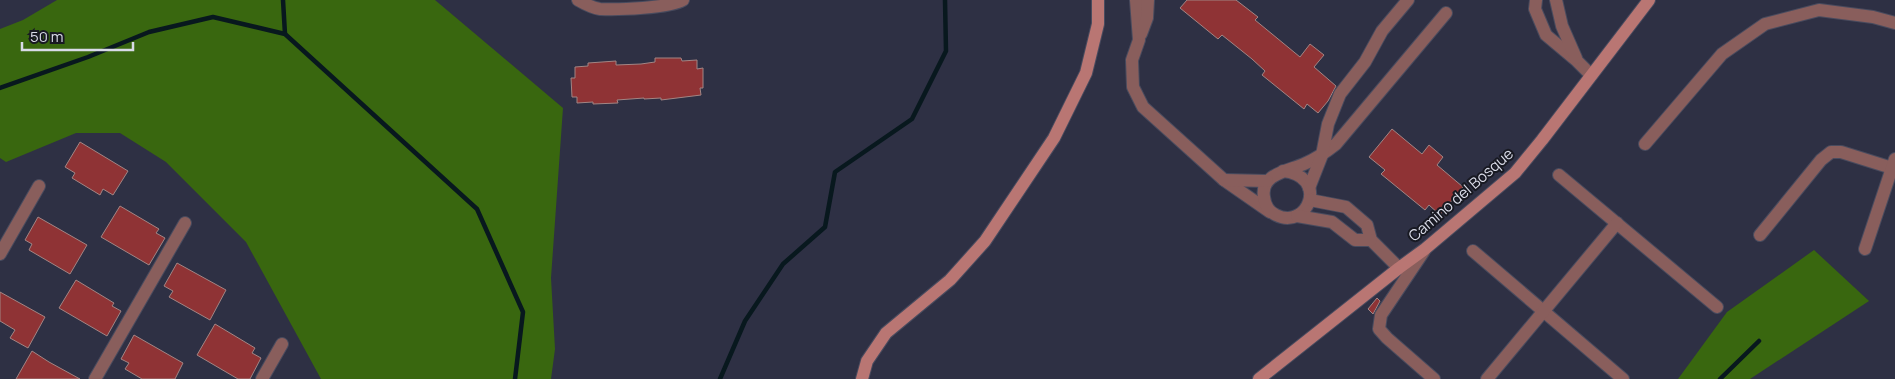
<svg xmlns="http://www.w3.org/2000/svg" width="1895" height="379" font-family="Manrope,sans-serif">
  <rect width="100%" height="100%" fill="#2e3044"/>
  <g fill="#39670f">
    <polygon points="57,0 435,0 563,108 551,278 555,349 551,379 321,379 246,242 166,162 120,133 76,133 6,162 0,158 0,29 23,20"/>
    <polygon points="1814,250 1869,301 1750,379 1678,379 1727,312"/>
  </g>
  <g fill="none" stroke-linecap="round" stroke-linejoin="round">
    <g stroke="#08181e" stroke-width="4.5">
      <polyline points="283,0 285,34"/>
      <polyline points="0,88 88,57 149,32 213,17 285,34 477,209 523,312 515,379"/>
      <polyline points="720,379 745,321 783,264 825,227 835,172 912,119 946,51 945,0"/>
      <polyline points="1720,379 1759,341"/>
    </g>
  </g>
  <g fill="#8f3335" stroke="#a28584">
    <polygon points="1187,0 1236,0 1258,17 1255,20 1300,57 1310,44 1324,55 1314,67 1336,86 1328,101 1318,113 1307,104 1304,109 1262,75 1265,71 1252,59 1222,35 1218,39 1180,8"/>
    <polygon points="655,58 681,58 682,61 697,60 697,69 703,68 703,88 700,88 701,95 661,100 661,98 644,99 644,98 617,100 618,103 593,104 593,102 577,103 577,97 572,97 571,78 575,78 575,67 588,66 588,63 616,61 616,65 641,64 655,62"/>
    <polygon points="1392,129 1422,154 1429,145 1443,157 1437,165 1463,187 1440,215 1429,205 1425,210 1381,174 1385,170 1369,157"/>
    <polygon points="80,142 128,171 113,195 103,189 100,195 72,178 75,173 65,167"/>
    <polygon points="120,206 159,229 156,233 165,238 149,265 101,237"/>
    <polygon points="38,217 87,245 70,274 29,250 32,244 25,240"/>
    <polygon points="177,263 226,290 210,320 169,297 173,291 164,286"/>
    <polygon points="76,280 114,303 112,306 121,311 107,336 59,308"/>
    <polygon points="0,292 45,317 28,348 10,338 15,330 0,321"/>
    <polygon points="1377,298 1380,301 1373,314 1368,309"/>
    <polygon points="215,324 255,348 252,353 261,358 250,379 238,379 197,355"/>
    <polygon points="134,335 183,363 175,379 142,379 125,369 129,363 121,359"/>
    <polygon points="32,351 49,362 80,379 16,379"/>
  </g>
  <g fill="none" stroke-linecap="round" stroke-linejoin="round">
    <defs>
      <g id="street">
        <path d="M578 0C585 4 592 8 600 9 617 10 670 8 683 0"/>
        <polyline points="1136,0 1139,40 1132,60 1133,87 1143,107 1224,180 1270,212"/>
        <polyline points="1536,0 1535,9 1546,35 1577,61 1591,75"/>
        <polyline points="1556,0 1562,26 1576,58"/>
        <polyline points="1141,34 1147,18 1148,0"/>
        <polyline points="1645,144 1722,54 1765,24 1819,10 1873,17 1895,23"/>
        <path d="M1283 171C1330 176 1308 231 1276 215 1269 212 1265 205 1264 197 1260 174 1288 171 1304 164 1316 159 1326 152 1336 144L1446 13"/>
        <polyline points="1559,175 1717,307"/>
        <polyline points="1224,180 1267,181"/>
        <polyline points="1309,188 1322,155 1328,124 1340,94 1365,62 1382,31 1408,0"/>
        <polyline points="1310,200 1346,207 1367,225 1371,240 1399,268"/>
        <polyline points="1297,216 1332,222 1355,240 1371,240"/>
        <polyline points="1760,235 1821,160 1831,152 1841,152 1892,168"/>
        <polyline points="1865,249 1895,159"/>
        <polyline points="1424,251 1381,315 1379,329 1387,338 1434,379"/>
        <polyline points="1473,251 1623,379"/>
        <polyline points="0,254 39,186"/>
        <polyline points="95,379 185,223"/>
        <polyline points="262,379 282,344"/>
        <polyline points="1487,379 1617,223"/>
      </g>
      <g id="secondary">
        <polyline points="862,379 867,361 886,333 950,280 985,241 1054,138 1086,73 1098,24 1098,0"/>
        <polyline points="1259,379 1399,268 1425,249 1515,173 1542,140 1649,0"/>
      </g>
    </defs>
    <use href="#street" stroke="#494b5e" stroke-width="14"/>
    <use href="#secondary" stroke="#494b5e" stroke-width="14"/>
    <use href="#street" stroke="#895e5c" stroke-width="12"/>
    <use href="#secondary" stroke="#b97673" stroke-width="12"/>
  </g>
  <g text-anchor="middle" stroke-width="4" stroke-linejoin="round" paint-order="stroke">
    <g font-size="15" fill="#d9dbe8" stroke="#181922">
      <text transform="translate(1461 195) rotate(-41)" y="5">Camino del Bosque</text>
    </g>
  </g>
  <path d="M22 42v8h111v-8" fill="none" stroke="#d9dbe8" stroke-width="2.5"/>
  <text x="30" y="42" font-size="15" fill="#d9dbe8" stroke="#181922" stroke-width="4" paint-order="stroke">50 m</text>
</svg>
